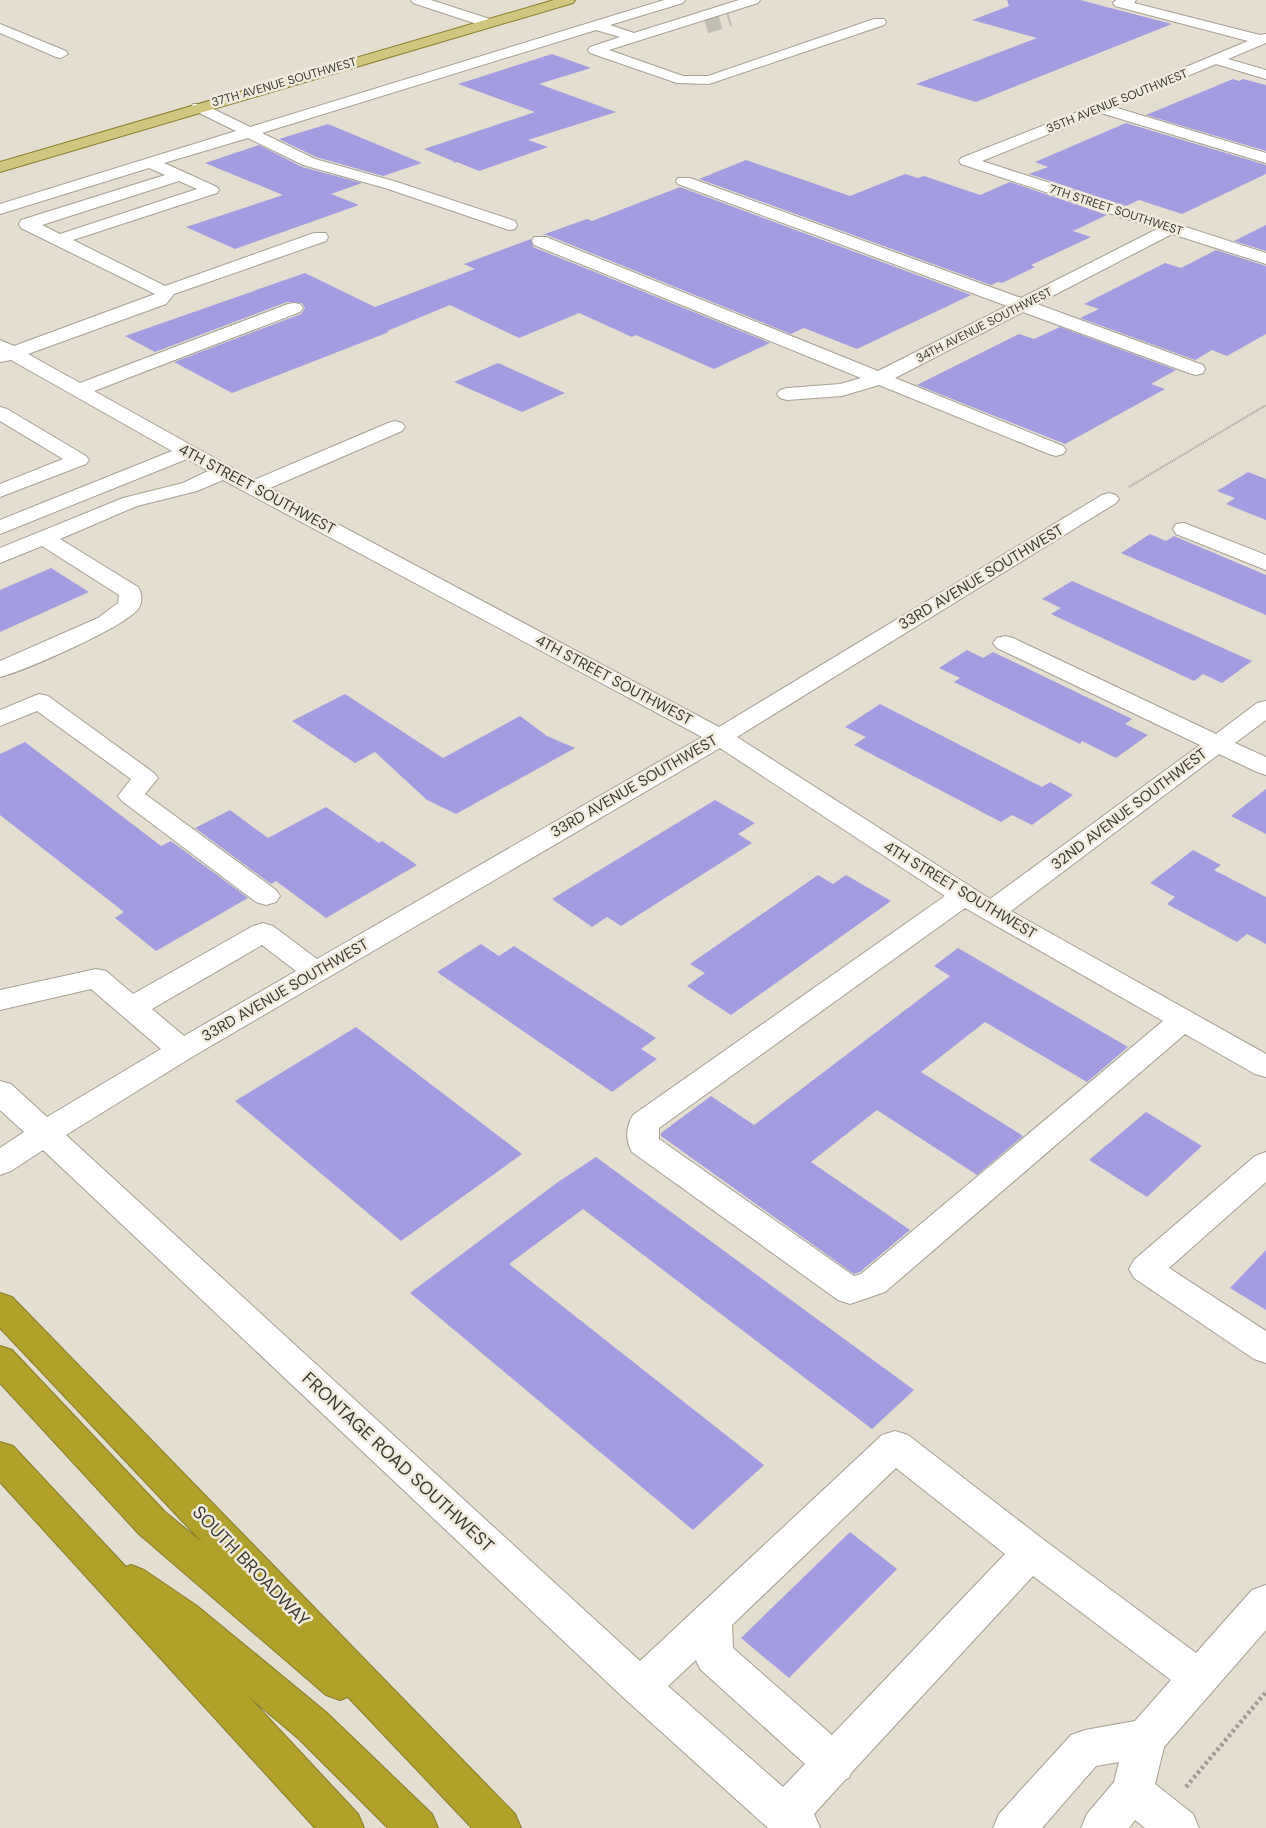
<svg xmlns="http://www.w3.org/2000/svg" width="1266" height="1828" font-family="'DM Sans',sans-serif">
  <rect width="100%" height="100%" fill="#e4ded0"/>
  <g fill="#a49ce1">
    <polygon points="1007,0 1080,0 1172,24 976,102 916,84 1037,38 972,20 1009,6"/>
    <polygon points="552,54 591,68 539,84 616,112 528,140 548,147 479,171 457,162 454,163 453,161 424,149 535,112 458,84"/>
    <polygon points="1233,79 1239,81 1243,79 1266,85 1266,151 1146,115"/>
    <polygon points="1126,123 1266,165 1266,174 1182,214 1139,200 1126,206 1029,174 1048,167 1035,162"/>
    <polygon points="328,124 422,163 383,176 316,157 279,139"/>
    <polygon points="259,145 302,167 362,183 331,194 359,205 235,249 186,227 283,195 205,163"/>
    <polygon points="746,160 850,196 905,174 918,178 924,176 980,195 1010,182 1107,215 1073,231 1091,237 1031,265 1035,267 1002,283 998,282 991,285 699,179"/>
    <polygon points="680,187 971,295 857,349 804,328 791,334 547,235 542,235 587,219 592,221"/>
    <polygon points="1266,225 1266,251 1234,241"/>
    <polygon points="531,239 533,247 770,343 714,369 636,335 632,337 579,313 519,338 450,305 387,331 389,332 232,393 174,362 301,314 305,308 302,303 287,302 155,352 125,336 305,273 375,307 475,269 464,264"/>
    <polygon points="1216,250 1266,266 1266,334 1227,356 1212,350 1195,360 1080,318 1099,309 1084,304 1165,263 1181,268"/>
    <polygon points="1060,327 1176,370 1151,384 1165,389 1065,444 917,385 1019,334 1034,339"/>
    <polygon points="498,363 565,393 522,412 454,382"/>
    <polygon points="1248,472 1266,479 1266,520 1226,504 1235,498 1217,491"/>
    <polygon points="1150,534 1166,541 1174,536 1266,575 1266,615 1121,553"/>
    <polygon points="51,568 89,592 0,632 0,590"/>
    <polygon points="1072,581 1252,661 1222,683 1203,674 1194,681 1051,614 1061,608 1042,599"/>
    <polygon points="967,650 983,658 993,652 1132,719 1125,724 1148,735 1116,758 1082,741 1080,744 954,682 960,678 939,668"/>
    <polygon points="345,694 443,758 520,716 547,736 575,748 456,814 427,800 375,752 355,763 292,721"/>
    <polygon points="880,704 1042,787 1050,782 1073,795 1032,825 1012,815 1001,822 854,745 866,737 845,727"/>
    <polygon points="25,742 161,846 171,841 248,898 156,951 115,918 124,912 0,815 0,754"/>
    <polygon points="1266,789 1266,834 1231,816"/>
    <polygon points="715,800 755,823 738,834 752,843 621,926 607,917 592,927 552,899"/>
    <polygon points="326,807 379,843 382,841 417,865 326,918 276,881 271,884 195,828 230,810 268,838"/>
    <polygon points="1193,850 1221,865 1214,870 1266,897 1266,944 1247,934 1237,942 1167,904 1175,897 1150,883"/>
    <polygon points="818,875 833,884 846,875 891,901 731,1015 687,986 705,973 690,964"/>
    <polygon points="481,944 499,956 514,946 656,1038 641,1049 657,1059 612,1092 437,972"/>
    <polygon points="958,948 1128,1047 1087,1082 985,1022 921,1072 1023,1136 977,1175 877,1110 811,1162 910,1230 860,1272 854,1274 661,1136 661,1133 711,1096 754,1125 950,976 934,966"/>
    <polygon points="356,1027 522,1154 401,1241 235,1101"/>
    <polygon points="1146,1112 1202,1146 1147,1197 1089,1160"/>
    <polygon points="596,1157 914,1390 872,1429 583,1209 509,1264 764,1465 693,1530 410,1293 558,1182"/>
    <polygon points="1266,1250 1266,1310 1230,1288"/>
    <polygon points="850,1532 897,1569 789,1678 741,1638"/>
  </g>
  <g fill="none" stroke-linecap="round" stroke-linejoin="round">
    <polyline stroke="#c2bdb1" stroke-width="15" stroke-dasharray="15 8" stroke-linecap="butt" points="706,26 730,19"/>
    <defs>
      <g id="minor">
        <polygon points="411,0 431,0 493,20 495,23 493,26 483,26 413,3"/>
        <path d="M664 0H685L683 3 610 25 634 33 739 0H760L758 3 609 50 683 76H708L874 19H884L886 22 884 25 709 84 677 83 590 53 588 50 590 47 620 37 596 30 262 133 315 159 397 182 515 221 517 225 515 229 509 230 385 188 303 165 248 138 164 163 217 187 219 190 217 193 73 240 165 286 314 233H326L328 237 326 241 174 294 166 304 28 354 80 383 288 304 294 303 300 304 303 308 300 312 94 391 254 480 388 423 395 421 402 423 405 427 402 431 270 488 719 727 1102 495 1109 493 1116 495 1119 499 1116 503 737 737 990 899 1200 745 997 648 993 643 997 638 1005 636 1013 638 1216 734 1257 703 1266 701V720L1235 743 1266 757V775L1257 772 1219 754 1011 911 1266 1054V1077L1255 1074 1185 1034 885 1292 850 1304 838 1300 632 1152C625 1140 626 1127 633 1115L945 896 720 748 192 1057 66 1135 640 1661 882 1435 895 1431 908 1435 1044 1540 1196 1653 1252 1590 1266 1585V1630L1164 1747 1155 1784 1193 1814 1199 1828H1145L1135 1820 1129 1828H1081L1087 1814 1114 1782 1119 1762 1096 1766 1042 1828H993L999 1814 1071 1735 1085 1730 1135 1721 1171 1680 1033 1576 851 1773 849 1778 846 1779 814 1814 820 1828H768L626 1700 43 1150 11 1171 0 1175V1148L24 1132 0 1110V1081L11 1084 47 1117 161 1049 91 989 0 1010V990L96 969 106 971 133 994 253 926 263 923 273 926 317 959 702 737 223 480 197 491 137 506 60 539 138 587C142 593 143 603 138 609 125 627 24 671 0 677V661L98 618 118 603 119 595 42 546 0 563V548L123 498 183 483 208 471 187 459 0 534V520L172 451 11 360 0 362V340L14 346 155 294 21 228 19 224 21 220 165 175 149 168 0 214V204L236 131 193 110 191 107 193 104H203L250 127ZM179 181 197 189 60 234 42 225ZM965 908 1163 1021 861 1274 854 1276 659 1139V1128ZM262 945 296 971 184 1036 152 1009ZM896 1468 1005 1554 832 1735 733 1648 732 1625ZM696 1660 700 1669 805 1764 783 1787 668 1686Z"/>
        <polygon points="1116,0 1136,0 1134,3 1260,35 1266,34 1266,43 1228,59 1266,70 1266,79 1216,64 1114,107 1266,153 1266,163 1101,113 982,161 1266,253 1266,264 1172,234 1037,304 1203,365 1205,369 1203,373 1196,375 1189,373 1023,312 895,378 1063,446 1066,450 1063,454 1056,456 1049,454 879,385 842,396 787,400 780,398 777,394 780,390 787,388 840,384 861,378 534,245 532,241 534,237 546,237 878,371 1007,306 678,184 676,181 678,178 690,178 1021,298 1157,229 961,164 959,161 961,158 1095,105 1248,41 1115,6 1113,3"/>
        <polygon points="0,24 66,51 68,54 61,58 56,57 0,33"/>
        <polygon points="0,407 7,409 86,456 89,460 86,464 0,497 0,484 63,459 0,421"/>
        <polygon points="1184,523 1266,555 1266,570 1176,534 1173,529 1176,524"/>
        <polygon points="39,694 48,696 154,773 158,778 145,794 276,890 280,896 276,902 266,905 256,902 122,801 118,796 131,779 37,711 0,726 0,710"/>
        <polygon points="1266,1152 1266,1182 1169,1268 1266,1331 1266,1363 1254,1359 1134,1278 1129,1269 1134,1260 1255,1156"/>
      </g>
      <polygon id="major" points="554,0 575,0 573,3 0,172 0,162"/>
      <g id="highway">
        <polygon points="0,1293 12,1297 515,1814 521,1828 472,1828 348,1697 340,1700 326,1695 139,1534 0,1383 0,1346 12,1350 165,1512 203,1543 0,1328"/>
        <polygon points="0,1442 13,1446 126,1567 131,1565 144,1570 197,1606 327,1713 432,1814 438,1828 388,1828 299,1739 248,1696 358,1814 364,1828 315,1828 0,1482"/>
      </g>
    </defs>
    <use href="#minor" stroke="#a6a093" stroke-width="2"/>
    <use href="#major" stroke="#887c2d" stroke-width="2"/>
    <use href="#highway" stroke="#887c2d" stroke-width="2"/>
    <polyline stroke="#a09c91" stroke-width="2" stroke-dasharray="1 1" stroke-linecap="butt" points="1129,487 1266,405"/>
    <polyline stroke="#a09c91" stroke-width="4.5" stroke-dasharray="3 3" stroke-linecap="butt" points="1186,1787 1266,1692"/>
    <use href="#minor" fill="#fff" fill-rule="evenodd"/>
    <use href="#major" fill="#d0c67f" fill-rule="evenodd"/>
    <use href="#highway" fill="#b1a02a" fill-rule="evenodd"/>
  </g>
  <g text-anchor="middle" stroke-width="5" stroke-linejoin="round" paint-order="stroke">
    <g font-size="12" fill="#3b3933" stroke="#f1ebdd">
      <text transform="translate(284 82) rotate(-16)" y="4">37TH AVENUE SOUTHWEST</text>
      <text transform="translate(1117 101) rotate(-22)" y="4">35TH AVENUE SOUTHWEST</text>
      <text transform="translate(1116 210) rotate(18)" y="4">7TH STREET SOUTHWEST</text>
      <text transform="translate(984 325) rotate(-27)" y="4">34TH AVENUE SOUTHWEST</text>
    </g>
    <g font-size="15" fill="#3b3933" stroke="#f1ebdd">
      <text transform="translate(257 489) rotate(28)" y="5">4TH STREET SOUTHWEST</text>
      <text transform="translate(981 577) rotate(-31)" y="5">33RD AVENUE SOUTHWEST</text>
      <text transform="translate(614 680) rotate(28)" y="5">4TH STREET SOUTHWEST</text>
      <text transform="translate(634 786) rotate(-30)" y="5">33RD AVENUE SOUTHWEST</text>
      <text transform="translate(1129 809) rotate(-37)" y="5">32ND AVENUE SOUTHWEST</text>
      <text transform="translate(960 890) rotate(31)" y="5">4TH STREET SOUTHWEST</text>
      <text transform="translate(285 990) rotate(-30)" y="5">33RD AVENUE SOUTHWEST</text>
    </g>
    <g font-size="18" fill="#3b3933" stroke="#f1ebdd">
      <text transform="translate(398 1462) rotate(43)" y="6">FRONTAGE ROAD SOUTHWEST</text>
      <text transform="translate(251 1566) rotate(46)" y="6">SOUTH BROADWAY</text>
    </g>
  </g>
</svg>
